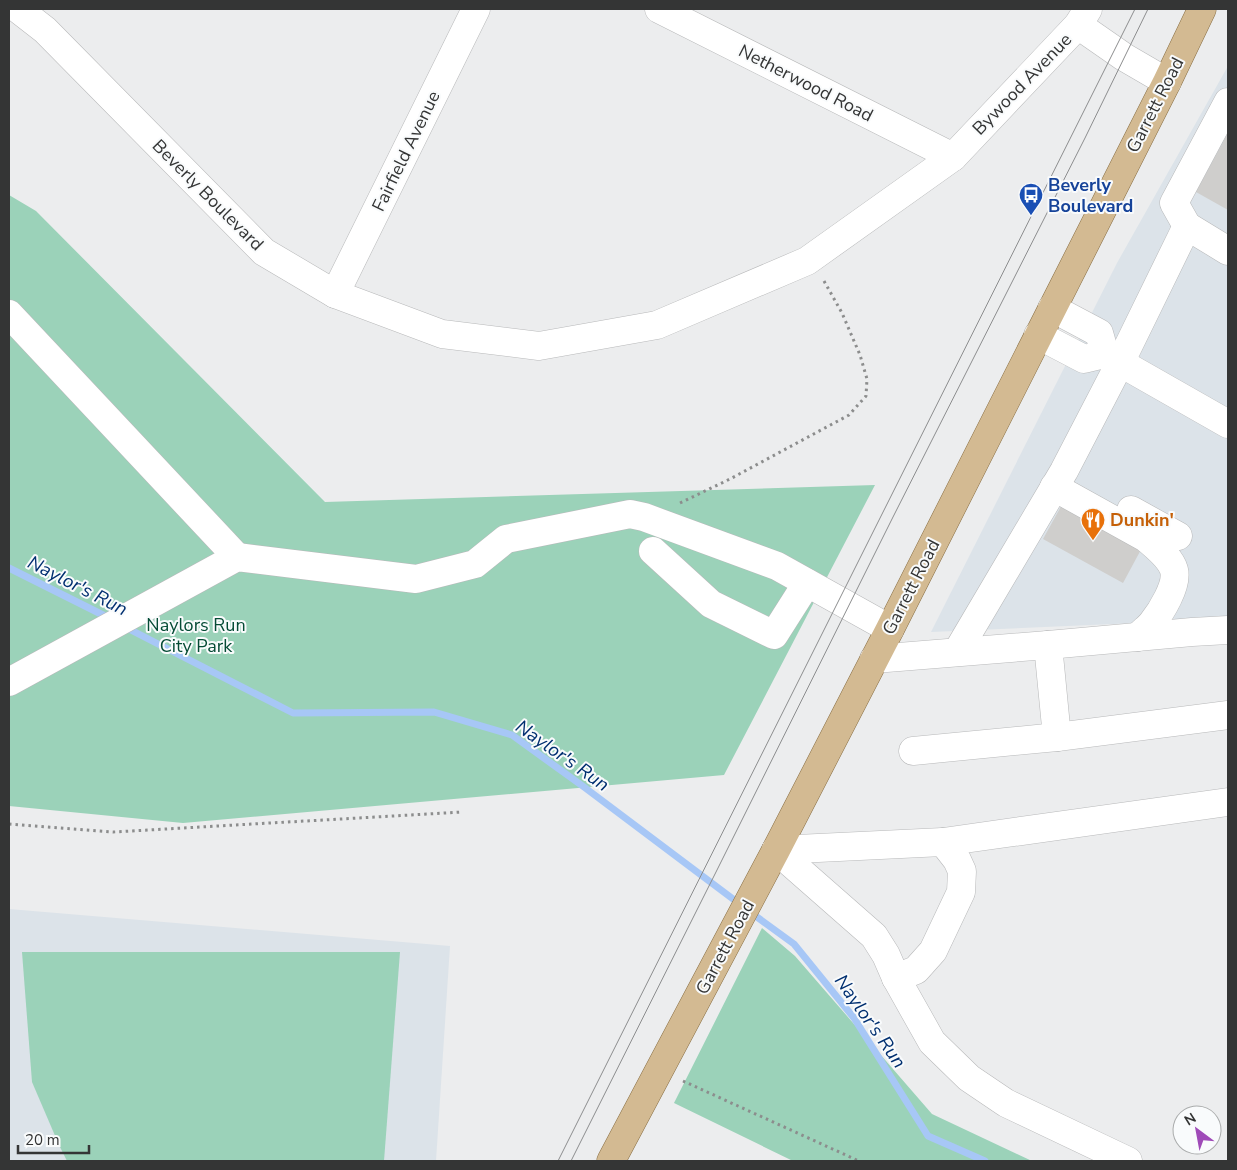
<svg xmlns="http://www.w3.org/2000/svg" width="1237" height="1170" font-family="'Nunito Sans',sans-serif">
  <rect width="100%" height="100%" fill="#ecedee"/>
  <g fill="#dce3e9">
    <polygon points="1228,66 1228,619 931,632 1117,263"/>
    <polygon points="9,909 450,946 436,1161 9,1161"/>
  </g>
  <g fill="#9bd2b9">
    <polygon points="9,195 36,211 325,502 875,485 724,775 183,823 9,806"/>
    <polygon points="762,928 795,956 932,1114 1032,1161 793,1161 674,1103"/>
    <polygon points="22,952 400,952 384,1161 67,1161 59,1145 32,1082"/>
  </g>
  <g fill="none" stroke-linecap="round" stroke-linejoin="round">
    <g stroke="#a7c7f6" stroke-width="7">
      <polyline points="9,568 109,618"/>
      <polyline points="125,627 293,713 434,712 512,735 584,787 741,905"/>
      <polyline points="750,912 794,944 854,1018 928,1136 985,1161"/>
    </g>
  </g>
  <g fill="#cfcecc">
    <polygon points="1228,133 1228,210 1196,192"/>
    <polygon points="1064,501 1144,544 1123,583 1043,539"/>
  </g>
  <g fill="none" stroke-linecap="round" stroke-linejoin="round">
    <defs>
      <g id="minor">
        <polyline points="18,9 45,30 264,252 335,294 442,334 539,346 657,325 807,261 953,157 1078,25 1088,9"/>
        <polyline points="659,9 953,157"/>
        <polyline points="1078,25 1124,57 1167,82"/>
        <polyline points="1187,226 1174,203 1228,102"/>
        <polyline points="335,294 476,9"/>
        <polyline points="9,314 237,557"/>
        <polyline points="1038,335 1084,359 1105,354 1099,333 1052,308"/>
        <polyline points="1105,354 1228,424"/>
        <path d="M1054 487 1146 538C1156 547 1170 557 1174 570 1178 585 1161 612 1152 623 1148 628 1142 632 1138 637"/>
        <polyline points="1131,510 1178,536"/>
        <polyline points="653,551 711,604 774,635 807,583"/>
        <polyline points="957,652 1064,471 1120,363 1187,226 1228,251"/>
        <polyline points="874,659 1048,645 1192,632 1228,630"/>
        <polyline points="9,682 237,557 416,579 475,564 506,539 630,514 644,517 777,566 890,629"/>
        <polyline points="1057,737 1228,715"/>
        <polyline points="913,751 1057,737 1048,645"/>
        <polyline points="776,850 874,936 886,955 896,978 932,1042 969,1078 1006,1103 1128,1161"/>
        <polyline points="776,850 943,842 1228,802"/>
        <polyline points="896,978 916,970 933,951 961,892 962,871 957,860 943,842"/>
      </g>
      <polyline id="major" points="611,1161 776,850 890,629 1167,82 1202,9"/>
    </defs>
    <use href="#minor" stroke="#b8b9ba" stroke-width="29"/>
    <use href="#major" stroke="#886e43" stroke-width="29"/>
    <g stroke="#8c8d8d" stroke-width="3" stroke-dasharray="2.5 4" stroke-linecap="butt">
      <polyline points="680,503 730,479 849,415 866,396 867,379 860,355 842,313 824,281"/>
      <polyline points="9,824 113,832 463,812"/>
      <polyline points="683,1081 859,1161"/>
    </g>
    <use href="#minor" stroke="#fff" stroke-width="28"/>
    <use href="#major" stroke="#d3ba92" stroke-width="28"/>
    <g stroke="#8c8d8e" stroke-width="1">
      <polyline points="558,1161 1135,9"/>
      <polyline points="571,1161 715,874 893,517 1085,138 1148,9"/>
    </g>
  </g>
  <defs>
    <symbol id="bus-pin" viewBox="-11 -11 22 30"><path d="M0 17L-7.5 6A9.5 9.5 0 1 1 7.5 6Z" fill="#1a4fb4" stroke="#f9fbfc"/><path d="M-5-6H5V4H4V6H2V4H-2V6H-4V4H-5ZM-3.5-4V0h7V-4ZM-3.5 1.2v1.5H-2V1.2ZM2 1.2v1.5H3.5V1.2Z" fill="#fff"/></symbol>
    <symbol id="restaurant-pin" viewBox="-11 -11 22 30"><path d="M0 17L-7.5 6A9.5 9.5 0 1 1 7.5 6Z" fill="#e8710a" stroke="#f9fbfc"/><path d="M-5-6h1v4h1v-4h1v4h1v-4h1v5L-1.5 .5V6h-2V.5L-5-1ZM5-6V6H3V1.5H1.5Q1.5-4 5-6Z" fill="#fff"/></symbol>
  </defs>
  <g fill-rule="evenodd">
    <use href="#bus-pin" x="1017" y="181" width="28" height="38"/>
    <use href="#restaurant-pin" x="1079" y="506" width="28" height="38"/>
  </g>
  <g text-anchor="middle" stroke-width="4" stroke-linejoin="round" paint-order="stroke">
    <g font-size="18" fill="#343535" stroke="#f9fbfc">
      <text transform="translate(806 83) rotate(27)" y="6">Netherwood Road</text>
      <text transform="translate(1022 84) rotate(-46)" y="6">Bywood Avenue</text>
      <text transform="translate(1155 105) rotate(-63)" y="6">Garrett Road</text>
      <text transform="translate(406 151) rotate(-64)" y="6">Fairfield Avenue</text>
      <text transform="translate(208 195) rotate(45)" y="6">Beverly Boulevard</text>
      <text transform="translate(911 587) rotate(-63)" y="6">Garrett Road</text>
      <text transform="translate(725 947) rotate(-62)" y="6">Garrett Road</text>
    </g>
    <g font-size="18" font-weight="bold" fill="#164399" stroke="#f9fbfc" text-anchor="start">
      <text x="1048" y="191">Beverly<tspan x="1048" dy="21">Boulevard</tspan></text>
    </g>
    <g font-size="18" font-weight="bold" fill="#c56008" stroke="#f9fbfc" text-anchor="start">
      <text x="1110" y="526">Dunkin'</text>
    </g>
    <g font-size="18" fill="#054b35" stroke="#f9fbfc">
      <text x="196" y="631">Naylors Run<tspan x="196" dy="21">City Park</tspan></text>
    </g>
    <g font-size="19" font-style="italic" fill="#002f70" stroke="#f9fbfc">
      <text transform="translate(78 585) rotate(27)" y="7">Naylor's Run</text>
      <text transform="translate(563 755) rotate(35)" y="7">Naylor's Run</text>
      <text transform="translate(871 1021) rotate(55)" y="7">Naylor's Run</text>
    </g>
  </g>
  <rect width="1237" height="1170" fill="none" stroke="#343535" stroke-width="20"/>
  <g transform="translate(1197 1130) rotate(328)"><circle r="24" fill="#f9fbfc" stroke="#aaacac"/>
  <path d="M0-4L9 19L0 12L-9 19Z" fill="#9f4ab8"/>
  <text y="-8" font-size="14" font-weight="bold" text-anchor="middle" fill="#343535">N</text>
  </g>
  <path d="M18 1145v8h71v-8" fill="none" stroke="#343535" stroke-width="2.5"/>
  <text x="25" y="1145" font-size="15" fill="#343535" stroke="#f9fbfc" stroke-width="4" paint-order="stroke">20 m</text>
</svg>
